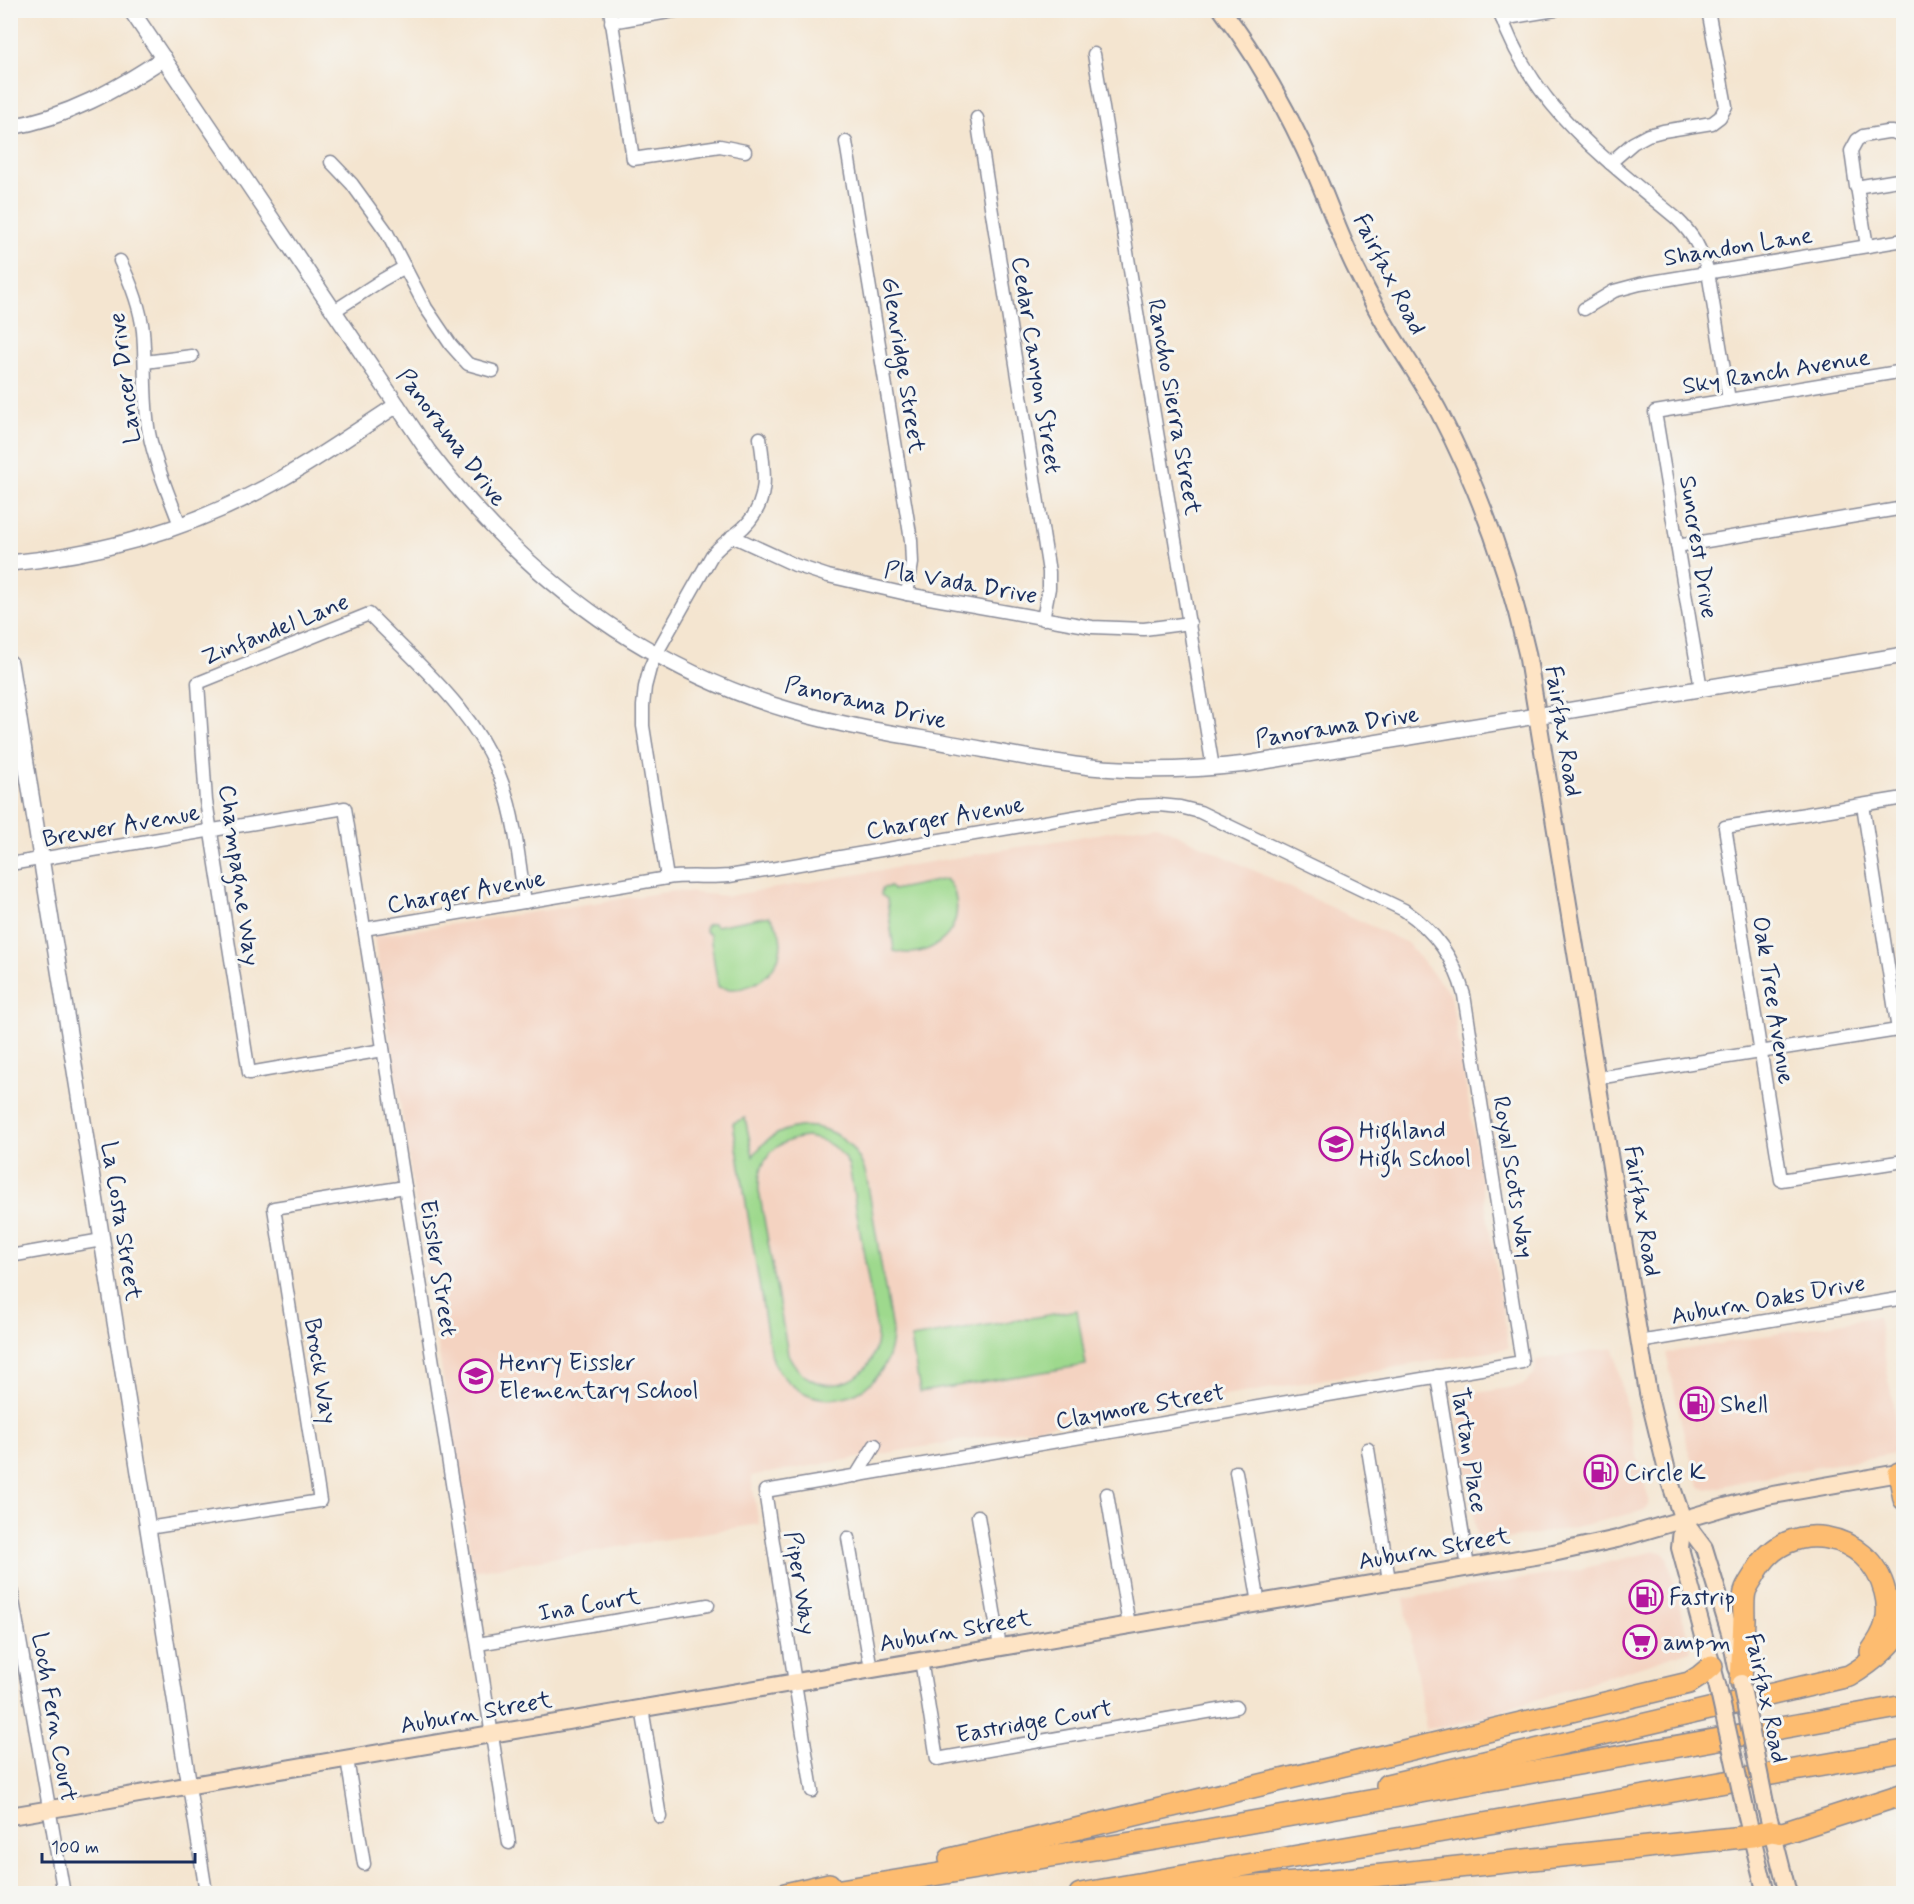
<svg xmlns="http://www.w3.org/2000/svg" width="1914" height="1904" font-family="Mynerve,sans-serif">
  <rect width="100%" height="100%" fill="#f6f6f2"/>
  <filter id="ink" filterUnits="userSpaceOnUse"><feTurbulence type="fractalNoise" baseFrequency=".0167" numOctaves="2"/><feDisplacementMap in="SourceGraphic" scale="12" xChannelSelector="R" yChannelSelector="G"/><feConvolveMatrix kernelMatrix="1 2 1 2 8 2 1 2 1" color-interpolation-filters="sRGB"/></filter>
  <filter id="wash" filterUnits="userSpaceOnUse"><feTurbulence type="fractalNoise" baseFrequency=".008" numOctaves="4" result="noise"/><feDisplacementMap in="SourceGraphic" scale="24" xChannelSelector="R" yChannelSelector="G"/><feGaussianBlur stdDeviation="1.35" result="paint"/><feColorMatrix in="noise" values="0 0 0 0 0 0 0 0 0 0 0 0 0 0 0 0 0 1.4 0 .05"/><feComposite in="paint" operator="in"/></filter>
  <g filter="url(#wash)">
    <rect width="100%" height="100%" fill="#f4e5d0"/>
    <g fill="#f4d3c1">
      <polygon points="1156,824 1407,943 1451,995 1509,1348 751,1476 759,1524 473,1571 374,936 673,891 728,896"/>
      <polygon points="1878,1316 1901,1452 1751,1479 1708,1490 1700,1487 1686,1443 1666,1353"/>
      <polygon points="1614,1348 1631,1435 1649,1500 1648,1505 1645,1510 1567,1529 1487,1542 1479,1540 1477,1536 1455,1397 1523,1385 1534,1374 1536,1360"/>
      <polygon points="1656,1551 1664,1553 1667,1557 1691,1650 1453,1726 1426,1729 1404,1599 1572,1571"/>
    </g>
    <g fill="#9ed98d" stroke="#5c8476" stroke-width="1.5" fill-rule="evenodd">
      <path d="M946 879C952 885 955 892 956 900 962 936 927 960 894 951L887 899 881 895 882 888 890 887 893 890Z"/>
      <path d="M769 916C801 948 763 1000 718 987L710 935 705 931 706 925 713 923 716 926Z"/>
      <path d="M745 1118 753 1156C760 1148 766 1139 777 1134 816 1113 858 1138 867 1179L892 1331C892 1405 801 1425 771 1357L733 1123ZM807 1137C827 1140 840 1148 849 1166L877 1333C878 1388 811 1405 788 1354L759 1191C757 1159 775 1140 807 1137Z"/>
      <polygon points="1077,1310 1086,1365 920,1392 911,1338"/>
    </g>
  </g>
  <g filter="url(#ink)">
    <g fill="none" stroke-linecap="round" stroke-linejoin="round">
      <defs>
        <g id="minor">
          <polyline points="610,10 633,159 720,146 745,151"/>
          <path d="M1499 10C1530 105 1603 157 1676 218 1693 234 1702 250 1708 272L1729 400"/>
          <polyline points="1502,19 1555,10"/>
          <polyline points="611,22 680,10"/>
          <polyline points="1094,54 1213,768"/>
          <polyline points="977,118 1049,572 1049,588 1043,619"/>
          <polyline points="1904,137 1893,132 1887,132 1863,136 1857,140 1851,151 1856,187 1898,180 1904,177"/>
          <polyline points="846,142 911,540 912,563 907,594"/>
          <polyline points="331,162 352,184 386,231 426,308 451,345 468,364 493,371"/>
          <polyline points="1610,163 1633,143 1648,135 1663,131 1712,123 1720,117 1726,106 1708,10"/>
          <polyline points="1857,187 1867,246"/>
          <path d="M120 261C131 283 140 306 143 331 146 365 143 400 149 433 155 464 169 495 180 525"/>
          <polyline points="1584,309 1614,291 1640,284 1904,240"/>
          <polyline points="334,311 382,280 405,267"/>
          <polyline points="145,362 192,356"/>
          <polyline points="732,536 795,565 828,576 907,594 1092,627 1144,629 1190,623"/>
          <polyline points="1677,546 1904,508"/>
          <polyline points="1701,689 1655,412 1904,371"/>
          <polyline points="1904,798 1725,827 1781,1180 1904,1161"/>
          <polyline points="1863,805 1898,1030"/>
          <polyline points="10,864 345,808 509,1843"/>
          <path d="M667 878 643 726V706L645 687 650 668 656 654 712 555C721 544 733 537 744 527 770 502 765 471 760 438"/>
          <path d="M364 929 667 878C688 875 708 878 729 876L1138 806 1159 805 1180 807 1200 812 1404 910C1436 932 1454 958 1464 995L1522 1362 765 1491 812 1791"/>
          <path d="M383 1050 249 1073 206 801 198 683 369 614C420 666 479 714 503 785 516 822 519 863 525 902"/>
          <polyline points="1597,1078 1904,1029"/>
          <polyline points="10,1256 102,1240"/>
          <polyline points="1639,1342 1904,1298"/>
          <polyline points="1437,1376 1468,1567"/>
          <polyline points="1368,1449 1389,1580"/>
          <polyline points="1236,1472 1259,1603"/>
          <polyline points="856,1476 875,1445"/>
          <polyline points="1107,1494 1129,1625"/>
          <polyline points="978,1516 1000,1647"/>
          <polyline points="148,1528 320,1501 274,1208 405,1187"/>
          <polyline points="848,1538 871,1669"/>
          <polyline points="10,1583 64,1894"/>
          <polyline points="478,1644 708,1605"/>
          <polyline points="921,1660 937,1759 1236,1707"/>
          <polyline points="642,1708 660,1817"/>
          <polyline points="347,1759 364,1864"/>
          <polyline points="189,1786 206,1892"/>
        </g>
        <g id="tertiary">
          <path d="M131 10 428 451C522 574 642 667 792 711 847 727 903 735 959 745 1003 753 1047 762 1091 767 1143 772 1195 770 1247 764L1904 655"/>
          <path d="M10 127C68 117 116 90 164 58"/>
          <path d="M10 563C105 554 198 526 281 479 321 457 358 430 397 405"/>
          <polyline points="10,663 189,1786"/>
        </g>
        <g id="secondary">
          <path d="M1222 10C1260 60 1290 115 1315 172 1329 204 1340 237 1356 269 1366 289 1376 309 1388 329 1405 357 1425 385 1440 414 1480 491 1508 569 1527 653L1648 1393 1669 1479 1683 1520 1704 1548 1730 1633 1737 1668"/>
          <polyline points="1683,1520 1680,1548 1718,1688"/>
          <polyline points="1765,1803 1788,1894"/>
          <polyline points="1745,1809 1766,1894"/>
          <polyline points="10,1816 1553,1553 1617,1539 1725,1507 1767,1496 1904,1472"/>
        </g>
        <g id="motorway">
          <polyline points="1899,1473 1904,1499"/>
          <path d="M1741 1683C1742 1662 1743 1641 1744 1619 1744 1611 1743 1600 1745 1592 1747 1585 1753 1578 1756 1572 1787 1515 1870 1531 1885 1592 1889 1607 1888 1623 1881 1636 1878 1642 1874 1647 1871 1652"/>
          <path d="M1387 1785 1849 1676C1871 1663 1892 1647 1904 1624"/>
          <polyline points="950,1859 1689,1683 1700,1676 1712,1666"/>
          <polyline points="785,1894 829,1884"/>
          <polyline points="816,1894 1156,1839 1904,1706"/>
          <polyline points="1080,1894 1904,1751"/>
          <polyline points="1160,1894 1344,1879 1752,1836 1771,1831 1783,1833 1904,1794"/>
        </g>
      </defs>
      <use href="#minor" stroke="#888a97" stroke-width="15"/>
      <use href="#tertiary" stroke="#888a97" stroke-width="18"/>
      <use href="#secondary" stroke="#888a97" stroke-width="20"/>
      <use href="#motorway" stroke="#888a97" stroke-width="24"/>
      <use href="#minor" stroke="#fff" stroke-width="12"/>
      <use href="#tertiary" stroke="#fff" stroke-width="15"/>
      <use href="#secondary" stroke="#fee4c5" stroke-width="16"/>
      <use href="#motorway" stroke="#fdbc6f" stroke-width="21"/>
      <defs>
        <g id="secondary-bridge">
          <polyline points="1741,1683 1765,1803"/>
          <polyline points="1718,1688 1745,1809"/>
        </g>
      </defs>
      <use href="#secondary-bridge" stroke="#888a97" stroke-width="20" stroke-linecap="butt"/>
      <use href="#secondary-bridge" stroke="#fee4c5" stroke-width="16"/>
    </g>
  </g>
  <defs>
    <symbol id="school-ring" viewBox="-11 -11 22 22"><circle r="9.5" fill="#f6f6f2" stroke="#b5179e" stroke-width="1.5"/><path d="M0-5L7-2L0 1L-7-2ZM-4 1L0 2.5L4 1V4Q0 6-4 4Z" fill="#b5179e"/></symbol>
    <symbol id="fuel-ring" viewBox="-11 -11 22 22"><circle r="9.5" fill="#f6f6f2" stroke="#b5179e" stroke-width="1.5"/><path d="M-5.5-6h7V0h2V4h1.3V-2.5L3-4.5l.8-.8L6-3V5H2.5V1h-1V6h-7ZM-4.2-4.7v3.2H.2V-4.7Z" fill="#b5179e"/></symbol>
    <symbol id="supermarket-ring" viewBox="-11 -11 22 22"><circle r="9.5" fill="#f6f6f2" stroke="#b5179e" stroke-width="1.5"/><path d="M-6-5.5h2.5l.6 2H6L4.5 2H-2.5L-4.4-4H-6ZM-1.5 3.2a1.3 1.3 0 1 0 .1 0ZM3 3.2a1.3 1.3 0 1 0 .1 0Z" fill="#b5179e"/></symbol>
  </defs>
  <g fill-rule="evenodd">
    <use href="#school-ring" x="1317" y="1125" width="38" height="38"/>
    <use href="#school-ring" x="457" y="1357" width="38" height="38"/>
    <use href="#fuel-ring" x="1678" y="1385" width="38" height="38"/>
    <use href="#fuel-ring" x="1582" y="1453" width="38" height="38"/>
    <use href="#fuel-ring" x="1627" y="1578" width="38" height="38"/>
    <use href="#supermarket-ring" x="1621" y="1623" width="38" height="38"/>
  </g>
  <g text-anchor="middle" stroke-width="6" stroke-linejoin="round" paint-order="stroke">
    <g font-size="24" fill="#1b2f5e" stroke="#f6f6f2">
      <text transform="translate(1738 246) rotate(-9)" y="8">Shandon Lane</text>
      <text transform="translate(1390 274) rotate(63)" y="8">Fairfax Road</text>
      <text transform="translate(904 365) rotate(81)" y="8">Glenridge Street</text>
      <text transform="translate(1037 365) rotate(81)" y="8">Cedar Canyon Street</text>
      <text transform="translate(1776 371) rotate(-9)" y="8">Sky Ranch Avenue</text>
      <text transform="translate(124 378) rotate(-97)" y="8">Lancer Drive</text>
      <text transform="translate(1175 407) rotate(80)" y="8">Rancho Sierra Street</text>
      <text transform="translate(452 437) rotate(53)" y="8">Panorama Drive</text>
      <text transform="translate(1699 547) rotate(81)" y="8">Suncrest Drive</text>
      <text transform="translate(961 582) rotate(10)" y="8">Pla Vada Drive</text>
      <text transform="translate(275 629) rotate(-22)" y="8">Zinfandel Lane</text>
      <text transform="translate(866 702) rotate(13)" y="8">Panorama Drive</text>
      <text transform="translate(1337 726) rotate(-9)" y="8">Panorama Drive</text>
      <text transform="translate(1564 731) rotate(81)" y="8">Fairfax Road</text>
      <text transform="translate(945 817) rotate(-10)" y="8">Charger Avenue</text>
      <text transform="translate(121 825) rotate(-10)" y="8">Brewer Avenue</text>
      <text transform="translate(240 875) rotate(82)" y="8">Champagne Way</text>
      <text transform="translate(466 891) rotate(-10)" y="8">Charger Avenue</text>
      <text transform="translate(1774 1000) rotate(81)" y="8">Oak Tree Avenue</text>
      <text transform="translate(1514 1177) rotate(81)" y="8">Royal Scots Way</text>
      <text transform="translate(1643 1211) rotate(81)" y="8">Fairfax Road</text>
      <text transform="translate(122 1221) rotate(81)" y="8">La Costa Street</text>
      <text transform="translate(439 1268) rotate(81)" y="8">Eissler Street</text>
      <text transform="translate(1768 1299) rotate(-10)" y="8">Auburn Oaks Drive</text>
      <text transform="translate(321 1371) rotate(81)" y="8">Brock Way</text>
      <text transform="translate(1140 1406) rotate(-10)" y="8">Claymore Street</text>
      <text transform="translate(1470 1450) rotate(81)" y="8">Tartan Place</text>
      <text transform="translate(1434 1548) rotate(-10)" y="8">Auburn Street</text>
      <text transform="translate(801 1583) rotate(81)" y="8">Piper Way</text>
      <text transform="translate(589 1604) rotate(-10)" y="8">Ina Court</text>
      <text transform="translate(955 1630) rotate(-10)" y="8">Auburn Street</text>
      <text transform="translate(1767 1698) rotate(78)" y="8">Fairfax Road</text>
      <text transform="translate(476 1712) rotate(-10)" y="8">Auburn Street</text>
      <text transform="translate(55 1717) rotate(80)" y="8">Loch Fern Court</text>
      <text transform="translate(1034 1721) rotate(-10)" y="8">Eastridge Court</text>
    </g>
    <g font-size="24" fill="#1b2f5e" stroke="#f6f6f2" text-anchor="start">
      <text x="1359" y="1138">Highland<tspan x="1359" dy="28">High School</tspan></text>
      <text x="499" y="1370">Henry Eissler<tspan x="499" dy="28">Elementary School</tspan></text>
      <text x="1720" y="1412">Shell</text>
      <text x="1624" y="1480">Circle K</text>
      <text x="1669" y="1605">Fastrip</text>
      <text x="1663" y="1650">ampm</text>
    </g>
  </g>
  <rect width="1914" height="1904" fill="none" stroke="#f6f6f2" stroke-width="36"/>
  <path d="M42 1853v9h153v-9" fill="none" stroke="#1b2f5e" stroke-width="3"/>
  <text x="51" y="1853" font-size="18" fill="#1b2f5e" stroke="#f6f6f2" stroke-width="4.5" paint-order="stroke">100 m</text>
</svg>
